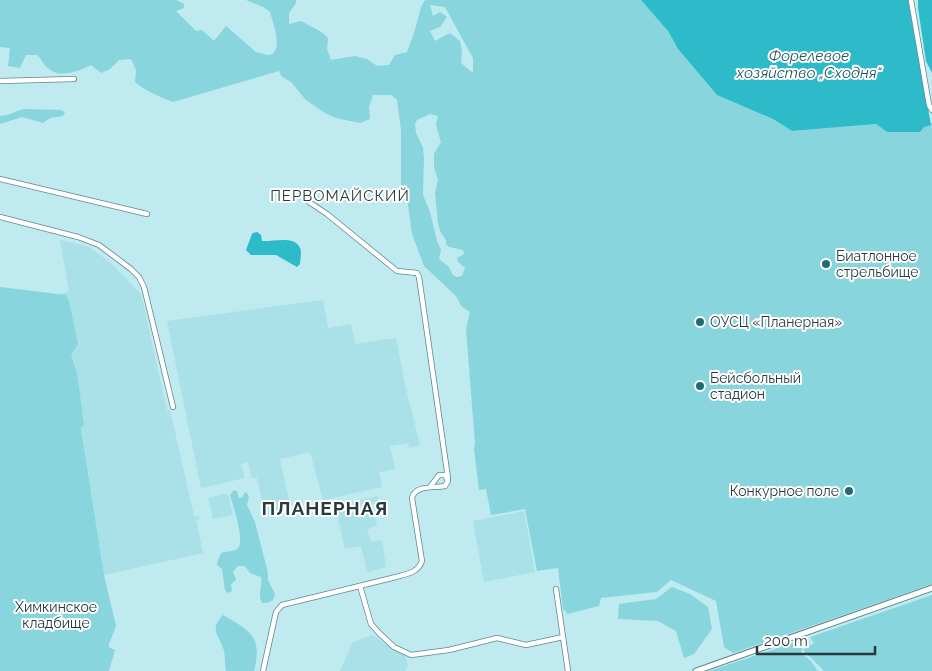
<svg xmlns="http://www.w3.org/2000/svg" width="932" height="671" font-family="Raleway,sans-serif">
  <rect width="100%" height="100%" fill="#beeaf0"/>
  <g fill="#aae0e7">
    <polygon points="60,240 89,247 111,263 141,294 167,410 170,410 194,516 199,516 200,519 196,520 203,553 104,575 61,294 69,291"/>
    <polygon points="323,300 328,328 351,324 355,344 396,338 405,385 420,445 409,448 408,443 390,446 395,469 379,472 382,487 323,500 310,452 280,459 291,510 265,516 257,478 252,478 248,462 241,464 245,478 201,488 167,321"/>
    <polygon points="224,494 228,494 233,515 213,519 208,498"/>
    <polygon points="377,496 378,502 372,504 377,526 367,529 371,542 382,540 386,567 367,572 361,546 345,549 335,506"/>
    <polygon points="524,511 535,572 484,582 473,521"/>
    <polygon points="372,635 405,656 408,665 405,671 340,671 353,642"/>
  </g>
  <g fill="#88d5de" fill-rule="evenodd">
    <path d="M0 0H176L184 4V8L176 11 196 31 202 30 214 41 226 26 256 52 268 55 273 54 277 46 276 33 270 12 263 7 246 0H235H296V3L289 13V24L301 21C310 27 321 29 328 38L327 49 331 60 355 56 367 59 377 66 389 65 395 55 407 52 415 30 421 7 425 0H641L668 31 678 49 717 95 773 119 792 131 876 124 887 132 930 125V123H932V584L733 653 724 647 716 601 671 580 657 592 601 598 599 606 567 614 566 611 563 610 558 568 537 571 525 509 491 515 486 489 479 490 474 449 475 443 466 329 470 312 462 307 456 296 424 266 412 234 406 189 401 185V130L397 100 391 95H373L369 107 370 119 360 123 336 118 325 113 306 100 291 82 281 76 279 71 173 102C160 97 145 91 135 82L136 70 131 59 119 60 110 69 101 73 91 65C79 71 59 79 48 68 43 65 42 59 37 55H26L20 68 8 66 10 48 0 47ZM430 5 445 7 473 58V73L461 63 462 52 460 41 450 33 435 41 430 31 440 27 447 17 440 12 433 16ZM430 114 438 116 436 125 441 142 434 154V167L438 180 435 193 438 224 441 233 446 240V244L449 247 463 250 464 254 457 258 458 262 465 268 462 276 457 277 453 275 449 267 439 259 441 250 437 241 430 212 423 195 424 158 423 148 416 133 415 124 417 120Z"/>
    <path d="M25 109 61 110 65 112 63 116 50 118 43 123 22 117 0 124V116C10 116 16 110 25 109Z"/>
    <polygon points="0,287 66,295 69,301 78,344 71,355 77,373 84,425 81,428 104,575 116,626 109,644 109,647 115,650 109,671 0,671"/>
    <path d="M234 490 237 491 239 498 243 497 244 493 246 492 249 496 247 505 255 522 268 573V580L275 594 273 600 267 603H262C257 594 263 586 261 577L250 573 245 566H238L233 572 236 580 231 584 232 591 228 593 225 590 222 569 217 565 218 560 221 553C226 551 232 552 237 549 246 543 233 505 230 495Z"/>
    <polygon points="672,587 690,594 708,607 712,629 694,654 684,658 676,631 658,621 618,619 619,604 656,599"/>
    <polygon points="932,595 932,671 824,671 803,650 814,643 810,637"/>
    <path d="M223 615C250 631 263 636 254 671H226C225 664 225 656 224 651 220 635 208 631 223 615Z"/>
    <polygon points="808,638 810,643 802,649 801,653 810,660 818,671 709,671"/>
  </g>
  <g fill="#2dbbca">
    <polygon points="641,0 908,0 931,125 924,127 920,132 887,132 876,124 792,131 773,119 717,95 678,49 668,31"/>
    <polygon points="918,0 932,0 932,73 926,61 918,8"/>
    <path d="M257 232 261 235 262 241C272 242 295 235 300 248 302 252 300 260 300 264L297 267 276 255H251L246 250 252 234 253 233Z"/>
  </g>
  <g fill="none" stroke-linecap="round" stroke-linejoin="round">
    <defs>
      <g id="minor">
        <polyline points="911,0 929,105 932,110"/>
        <polyline points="0,81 74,79"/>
        <polyline points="0,179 147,214"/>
        <polyline points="309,202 327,214 397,271 417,273 419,277 448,478"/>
        <polyline points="0,217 78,237 99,245 131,269 139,277 144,287 173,407"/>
        <polyline points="360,586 371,624 379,633 394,647 411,655 449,650 497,638 526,645 563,637"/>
        <polyline points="556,589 568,671"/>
        <path d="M263 671 276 612 282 605 396 577C406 574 418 573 422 561L412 498C415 485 434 488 445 486L448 481 445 475H439L430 487"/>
      </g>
      <polyline id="major" points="696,671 932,588"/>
    </defs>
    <use href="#minor" stroke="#5f888d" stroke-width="6"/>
    <use href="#major" stroke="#5f888d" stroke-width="7"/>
    <use href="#minor" stroke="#fff" stroke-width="4.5"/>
    <use href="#major" stroke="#fff" stroke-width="5"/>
  </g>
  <g fill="#216c74" stroke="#fff" stroke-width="2">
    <circle cx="826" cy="264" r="5"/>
    <circle cx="700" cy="322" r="5"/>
    <circle cx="700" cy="386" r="5"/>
    <circle cx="849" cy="491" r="5"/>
  </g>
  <g text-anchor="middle" stroke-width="4" stroke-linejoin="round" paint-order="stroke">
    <g font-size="14" fill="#283a3c" stroke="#fff" text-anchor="start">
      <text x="836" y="261">Биатлонное<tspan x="836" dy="16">стрельбище</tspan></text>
      <text x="710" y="327">ОУСЦ «Планерная»</text>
      <text x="710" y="383">Бейсбольный<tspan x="710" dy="16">стадион</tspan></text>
      <text x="839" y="496" text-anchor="end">Конкурное поле</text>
    </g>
    <g font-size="14" fill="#20373a" stroke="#fff">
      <text x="56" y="612">Химкинское<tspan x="56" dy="16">кладбище</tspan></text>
    </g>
    <g font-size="15" font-style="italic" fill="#1c545a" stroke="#fff">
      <text x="809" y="61">Форелевое<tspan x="809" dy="17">хозяйство „Сходня“</tspan></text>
    </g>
    <g font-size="15" letter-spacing="1" fill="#283a3c" stroke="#fff">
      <text x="340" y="201">ПЕРВОМАЙСКИЙ</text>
    </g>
    <g font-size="19" font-weight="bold" letter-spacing="1" fill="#283a3c" stroke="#fff">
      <text x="325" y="515">ПЛАНЕРНАЯ</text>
    </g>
  </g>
  <path d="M757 646v8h118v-8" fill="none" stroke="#283a3c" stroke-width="2.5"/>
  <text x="764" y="646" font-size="15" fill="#283a3c" stroke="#ffffff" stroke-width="4" paint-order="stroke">200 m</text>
</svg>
